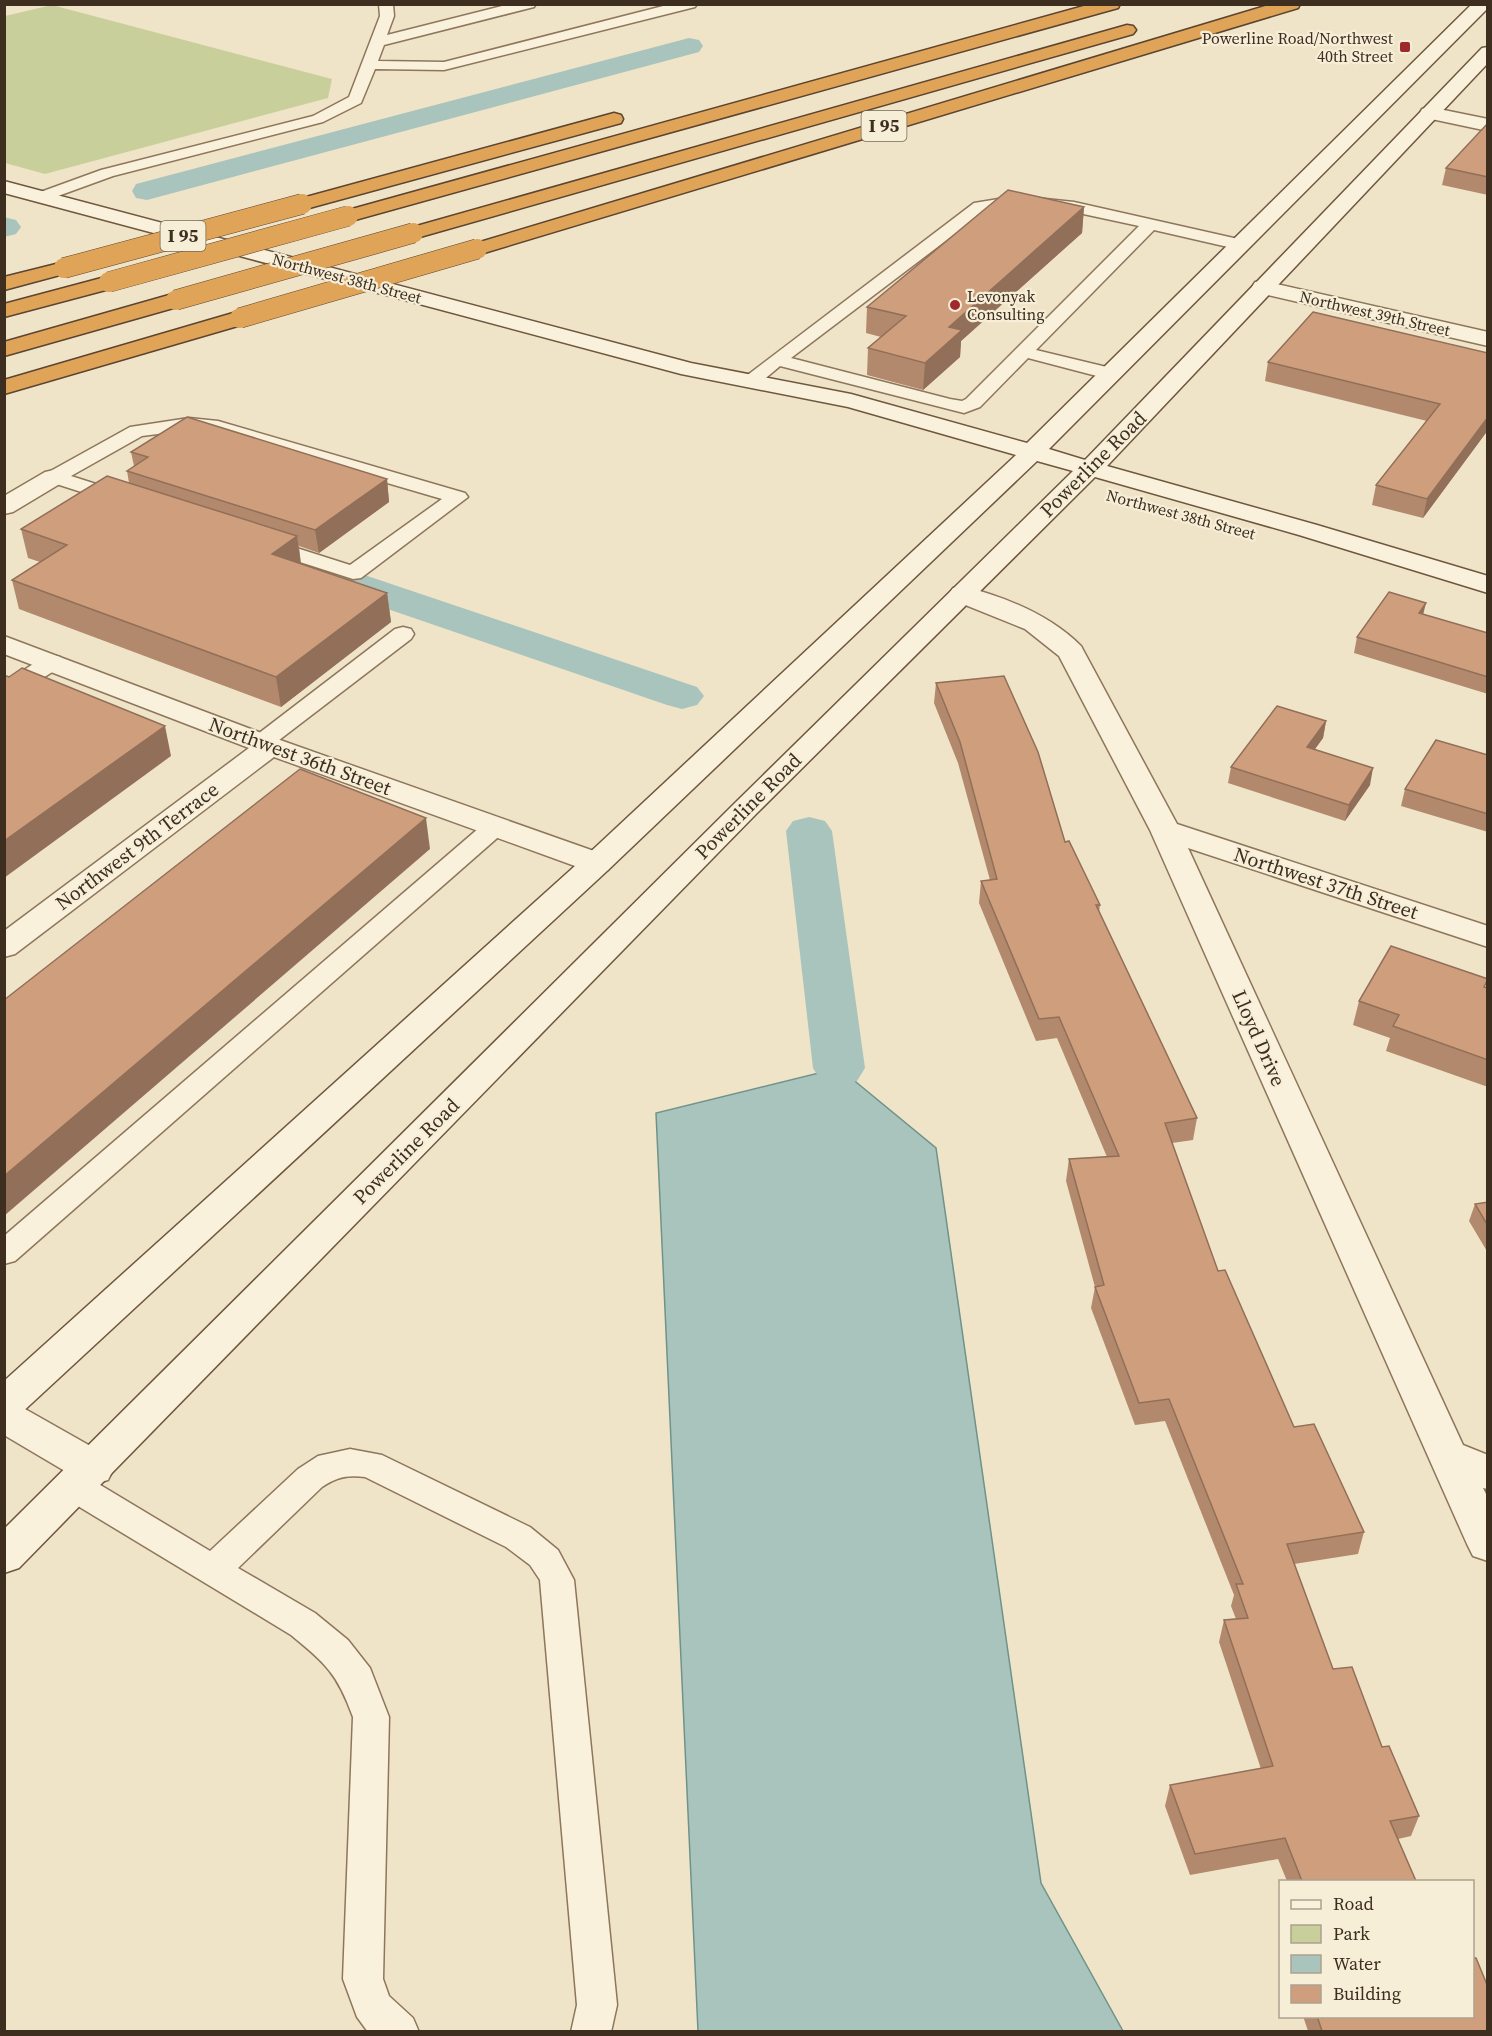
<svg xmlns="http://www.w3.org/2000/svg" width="1492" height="2036" font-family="'Source Serif 4',serif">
  <rect width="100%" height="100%" fill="#f0e4c8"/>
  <polygon fill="#c9cf9b" points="52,5 332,79 328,98 45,174 5,163 5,16"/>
  <polygon fill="#a9c4bc" stroke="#6f938a" stroke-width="1.5" points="839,1068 936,1148 1041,1883 1123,2031 698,2031 656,1113"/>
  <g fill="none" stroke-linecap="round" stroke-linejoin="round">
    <g fill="#a9c4bc" fill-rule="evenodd">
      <polygon points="689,38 699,40 703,46 699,52 147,200 136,198 132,191 136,184"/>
      <polygon points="4,217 16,220 21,227 16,234 4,237"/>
      <polygon points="323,561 697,687 704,696 697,705 682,709 667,705 309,582 303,573 309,564"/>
      <polygon points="809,817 825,821 832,831 865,1068 857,1081 839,1086 821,1081 813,1068 786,831 793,821"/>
    </g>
    <defs>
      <g id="lane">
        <polygon points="379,4 393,4 394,16 387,35 510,4 536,4 534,7 384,45 378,61 444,62 671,4 697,4 695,7 444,70 375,69 361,103 323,122 113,176 47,200 41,202 33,197 35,194 101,170 313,116 349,97 380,16"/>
        <path d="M1017 196 1074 202 1247 241 1250 245 1247 249 1241 250 1154 230 1036 350 1119 370 1121 374 1119 378 1112 380 1028 358 980 407 964 413 780 366C769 375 758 388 743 384L741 380 974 203ZM1017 206 1074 212 1139 226 966 399 962 401 950 399 791 358 985 211Z"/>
        <path d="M189 418 218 421 465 493 468 497 361 578 353 579 47 481 44 477 47 473 130 427ZM189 430 210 431 442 499 350 565 71 476 142 436Z"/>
        <polygon points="403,627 411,629 414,634 411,639 270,747 262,749 254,747 250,742 254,737 395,629"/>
        <polygon points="52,655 60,657 63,662 60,667 12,698 4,700 4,683 44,657"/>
        <polygon points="495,820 504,822 507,827 504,832 15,1261 4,1264 4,1236 486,822"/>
        <path d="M350 1449 382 1455 530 1527 558 1550 574 1580 617 2005 611 2032H571L577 2005 540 1580 530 1565 506 1547 365 1477C347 1475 337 1477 322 1487L238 1568 315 1613 348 1640 370 1668 389 1717 383 1979 389 1996 413 2018 419 2032H368L357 2017 343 1979 353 1717C337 1673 326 1664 291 1635L63 1497 58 1487 63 1477 75 1473 87 1477 210 1551 298 1469 318 1456Z"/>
      </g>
      <g id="street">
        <polygon points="1429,107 1488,119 1488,131 1422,117 1420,113 1422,109"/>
        <polygon points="1263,281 1488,332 1488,346 1255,292 1252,287 1255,282"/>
        <polygon points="54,470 63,472 66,477 63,482 13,512 4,514 4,496 45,472"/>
        <path d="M962 586C1005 597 1049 614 1081 646L1177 824 1488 926V947L1188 848 1463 1445 1488 1455V1489L1483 1488 1488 1498V1561L1473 1556 1467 1544 1150 830 1059 656 1025 629 953 600 949 594 953 588Z"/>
        <polygon points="4,636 280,740 608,856 612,863 608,870 597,872 586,870 274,757 15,954 4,957 4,931 249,748 4,654"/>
        <polygon points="4,1401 18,1405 108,1456 114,1468 108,1480 94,1484 80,1480 4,1435"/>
      </g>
      <polygon id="secondary" points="1472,4 1488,4 1488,8 1049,449 1085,460 1482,48 1488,47 1488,63 1107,466 1317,525 1488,576 1488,593 1299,535 1095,477 757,813 19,1568 4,1573 4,1529 737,801 1073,471 1037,461 608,870 18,1416 4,1420 4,1381 586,856 1016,455 848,407 681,374 4,193 4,181 691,363 851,394 1027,443"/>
      <g id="highway">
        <polygon points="1091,4 1120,4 1118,8 355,220 341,220 338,216 341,212"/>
        <polygon points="1272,4 1300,4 1298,8 484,253 477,255 470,253 467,249 470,245"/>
        <polygon points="1127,25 1133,26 1136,30 1133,34 420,237 413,239 406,237 403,233 406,229"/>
        <polygon points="614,113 621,115 623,119 621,123 302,210 295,208 292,204 295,200"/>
        <polygon points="64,262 71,264 75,268 71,272 4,290 4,277"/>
        <polygon points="109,276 117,277 120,282 117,287 4,317 4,304"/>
        <polygon points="176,293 184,295 187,300 184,305 4,356 4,342"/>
        <polygon points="240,311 248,313 251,318 248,323 4,394 4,380"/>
      </g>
    </defs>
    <use href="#lane" stroke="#8d765c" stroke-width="3"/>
    <use href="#street" stroke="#8d765c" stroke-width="3"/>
    <use href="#secondary" stroke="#6f573f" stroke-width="3"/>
    <use href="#highway" stroke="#5b4430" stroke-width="3"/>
    <use href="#lane" fill="#faf1dc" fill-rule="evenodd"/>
    <use href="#street" fill="#faf1dc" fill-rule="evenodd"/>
    <use href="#secondary" fill="#faf1dc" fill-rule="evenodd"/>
    <use href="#highway" fill="#e0a458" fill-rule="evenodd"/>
    <defs>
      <g id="highway-bridge">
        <polyline points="64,268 302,204"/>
        <polyline points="109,282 348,216"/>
        <polyline points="176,300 413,233"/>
        <polyline points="240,318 477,249"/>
      </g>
    </defs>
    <use href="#highway-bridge" stroke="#5b4430" stroke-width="21" stroke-linecap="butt"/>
    <use href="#highway-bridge" stroke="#e0a458" stroke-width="20"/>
  </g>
  <g fill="#b2896c">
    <polygon points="1487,124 1488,195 1442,185 1446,168"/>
    <polygon points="1084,207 1082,233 961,341 960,357 923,390 867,375 868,348 881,337 866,333 867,307"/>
    <polygon points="1488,353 1488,430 1423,518 1372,505 1376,485 1427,421 1265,381 1268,362"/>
    <polygon points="131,452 387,479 389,502 319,553 299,546 301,564 387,593 391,622 281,707 19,609 12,580 40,562 28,558 21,529 129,483 127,471 134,466"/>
    <polygon points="1423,614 1488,633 1488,694 1354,653 1357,637"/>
    <polygon points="936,683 1065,842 1100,905 1099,912 1197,1118 1193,1140 1172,1143 1218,1271 1294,1427 1364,1532 1358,1554 1294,1564 1333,1669 1382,1747 1419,1816 1411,1836 1398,1839 1416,1881 1287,1881 1278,1859 1190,1875 1165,1806 1170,1785 1261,1769 1219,1642 1224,1620 1236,1619 1231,1606 1234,1595 1165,1421 1135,1425 1091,1308 1095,1287 1066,1181 1069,1159 1107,1157 1057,1038 1036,1041 979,903 981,881 990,880 958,763 934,703"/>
    <polygon points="1326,721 1323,738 1315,749 1370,785 1345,821 1228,783 1231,767"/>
    <polygon points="1488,755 1488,832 1401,806 1405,789"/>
    <polygon points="1485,988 1488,988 1488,1087 1386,1051 1390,1038 1353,1025 1359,1001"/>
    <polygon points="1488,1202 1488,1253 1469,1221 1475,1204"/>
    <polygon points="1303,2016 1473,2016 1488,2031 1308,2031"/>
  </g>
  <g fill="#916f58">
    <polygon points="1084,207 1082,233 961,341 960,357 923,390 925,363 949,327"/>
    <polygon points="1488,417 1488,430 1423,518 1427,499"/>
    <polygon points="387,479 389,502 319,553 315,530"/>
    <polygon points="297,536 301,565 272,554"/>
    <polygon points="387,593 391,622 281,707 276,677"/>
    <polygon points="1426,603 1422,619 1419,613"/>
    <polygon points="1326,721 1323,738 1304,764 1307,747"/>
    <polygon points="165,726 171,756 4,878 4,841"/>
    <polygon points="1373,768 1370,785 1345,821 1349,805"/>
    <polygon points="426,818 430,849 4,1216 4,1176"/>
  </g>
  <g fill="#cf9f7d" stroke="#916f58" stroke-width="1.5">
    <polygon points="1487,124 1488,177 1446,168"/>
    <polygon points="1008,190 1084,207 949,327 962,330 925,363 868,348 906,316 867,307"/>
    <polygon points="1313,312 1488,353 1488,417 1427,499 1376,485 1440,404 1268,362"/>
    <polygon points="187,417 387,479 315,530 127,471 148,457 131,452"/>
    <polygon points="107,476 297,536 272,554 387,593 276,677 12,580 67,545 21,529"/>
    <polygon points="1389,592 1426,603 1419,613 1488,633 1488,677 1357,637"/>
    <polygon points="22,668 165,726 4,841 4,675 9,677"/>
    <polygon points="1004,676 1038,752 1065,842 1069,841 1100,905 1096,905 1197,1118 1165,1123 1218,1271 1225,1270 1294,1427 1314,1424 1364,1532 1287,1544 1333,1669 1352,1667 1382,1747 1389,1746 1419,1816 1390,1821 1416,1881 1302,1881 1285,1838 1195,1854 1170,1785 1273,1766 1224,1620 1248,1618 1236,1584 1243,1584 1169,1399 1139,1403 1095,1287 1104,1285 1069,1159 1119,1156 1059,1017 1039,1019 981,881 997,879 960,742 936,683"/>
    <polygon points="1277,706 1326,721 1307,747 1373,768 1349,805 1231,767"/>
    <polygon points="1436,740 1488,755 1488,814 1405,789"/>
    <polygon points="300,769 426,818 4,1176 4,1000"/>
    <polygon points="1391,946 1488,979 1484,987 1488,988 1488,1060 1393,1026 1399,1015 1359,1001"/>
    <polygon points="1488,1202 1488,1226 1475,1204"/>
    <polygon points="1473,1958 1476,1958 1488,1987 1488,2031 1322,2031 1317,2016 1473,2016"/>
  </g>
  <g fill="#9e2a2b" stroke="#f7eed8" stroke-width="2">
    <rect x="1399" y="41" width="12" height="12" rx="3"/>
    <circle cx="955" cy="305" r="6"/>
  </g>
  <g text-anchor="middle" stroke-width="4.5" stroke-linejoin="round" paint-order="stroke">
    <g font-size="16" fill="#3d2e20" stroke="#f7eed8" text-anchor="end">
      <text x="1393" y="44">Powerline Road/Northwest<tspan x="1393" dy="18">40th Street</tspan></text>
      <text x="967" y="302" text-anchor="start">Levonyak<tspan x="967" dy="18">Consulting</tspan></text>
    </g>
    <g font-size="16" fill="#3d2e20" stroke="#f7eed8">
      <text transform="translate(347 278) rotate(15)" y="6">Northwest 38th Street</text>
      <text transform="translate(1375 313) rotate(13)" y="6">Northwest 39th Street</text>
      <text transform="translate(1181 514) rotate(15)" y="6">Northwest 38th Street</text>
    </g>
    <g fill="#f7eed8" stroke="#756857" stroke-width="1.5">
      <rect x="861.5" y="111" width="45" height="30" rx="4.5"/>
      <rect x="160.5" y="221" width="45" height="30" rx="4.5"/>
    </g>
    <g font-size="18" font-weight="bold" fill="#3d2e20">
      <text x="884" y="132">I 95</text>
      <text x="183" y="242">I 95</text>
    </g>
    <g font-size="20" fill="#3d2e20" stroke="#f7eed8">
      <text transform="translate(1093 464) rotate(-45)" y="7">Powerline Road</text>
      <text transform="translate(300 756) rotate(20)" y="7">Northwest 36th Street</text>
      <text transform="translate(748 806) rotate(-45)" y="7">Powerline Road</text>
      <text transform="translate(137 846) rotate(-37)" y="7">Northwest 9th Terrace</text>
      <text transform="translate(1326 883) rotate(18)" y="7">Northwest 37th Street</text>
      <text transform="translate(1259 1038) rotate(66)" y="7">Lloyd Drive</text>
      <text transform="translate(406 1151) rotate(-45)" y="7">Powerline Road</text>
    </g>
  </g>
  <rect width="1492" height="2036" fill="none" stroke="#3d2e20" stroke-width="12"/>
  <rect x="1279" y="1880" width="195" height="138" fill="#f7eed8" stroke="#ada18e" stroke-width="1.5"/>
  <rect x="1291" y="1900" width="30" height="9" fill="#faf1dc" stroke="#ada18e" stroke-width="1.5"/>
  <text x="1333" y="1910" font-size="18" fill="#3d2e20">Road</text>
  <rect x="1291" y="1925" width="30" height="18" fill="#c9cf9b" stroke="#ada18e" stroke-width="1.5"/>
  <text x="1333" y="1940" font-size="18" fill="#3d2e20">Park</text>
  <rect x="1291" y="1955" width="30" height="18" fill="#a9c4bc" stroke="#ada18e" stroke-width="1.5"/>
  <text x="1333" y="1970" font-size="18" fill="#3d2e20">Water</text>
  <rect x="1291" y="1985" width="30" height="18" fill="#cf9f7d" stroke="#ada18e" stroke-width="1.5"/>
  <text x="1333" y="2000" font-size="18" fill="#3d2e20">Building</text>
</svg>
